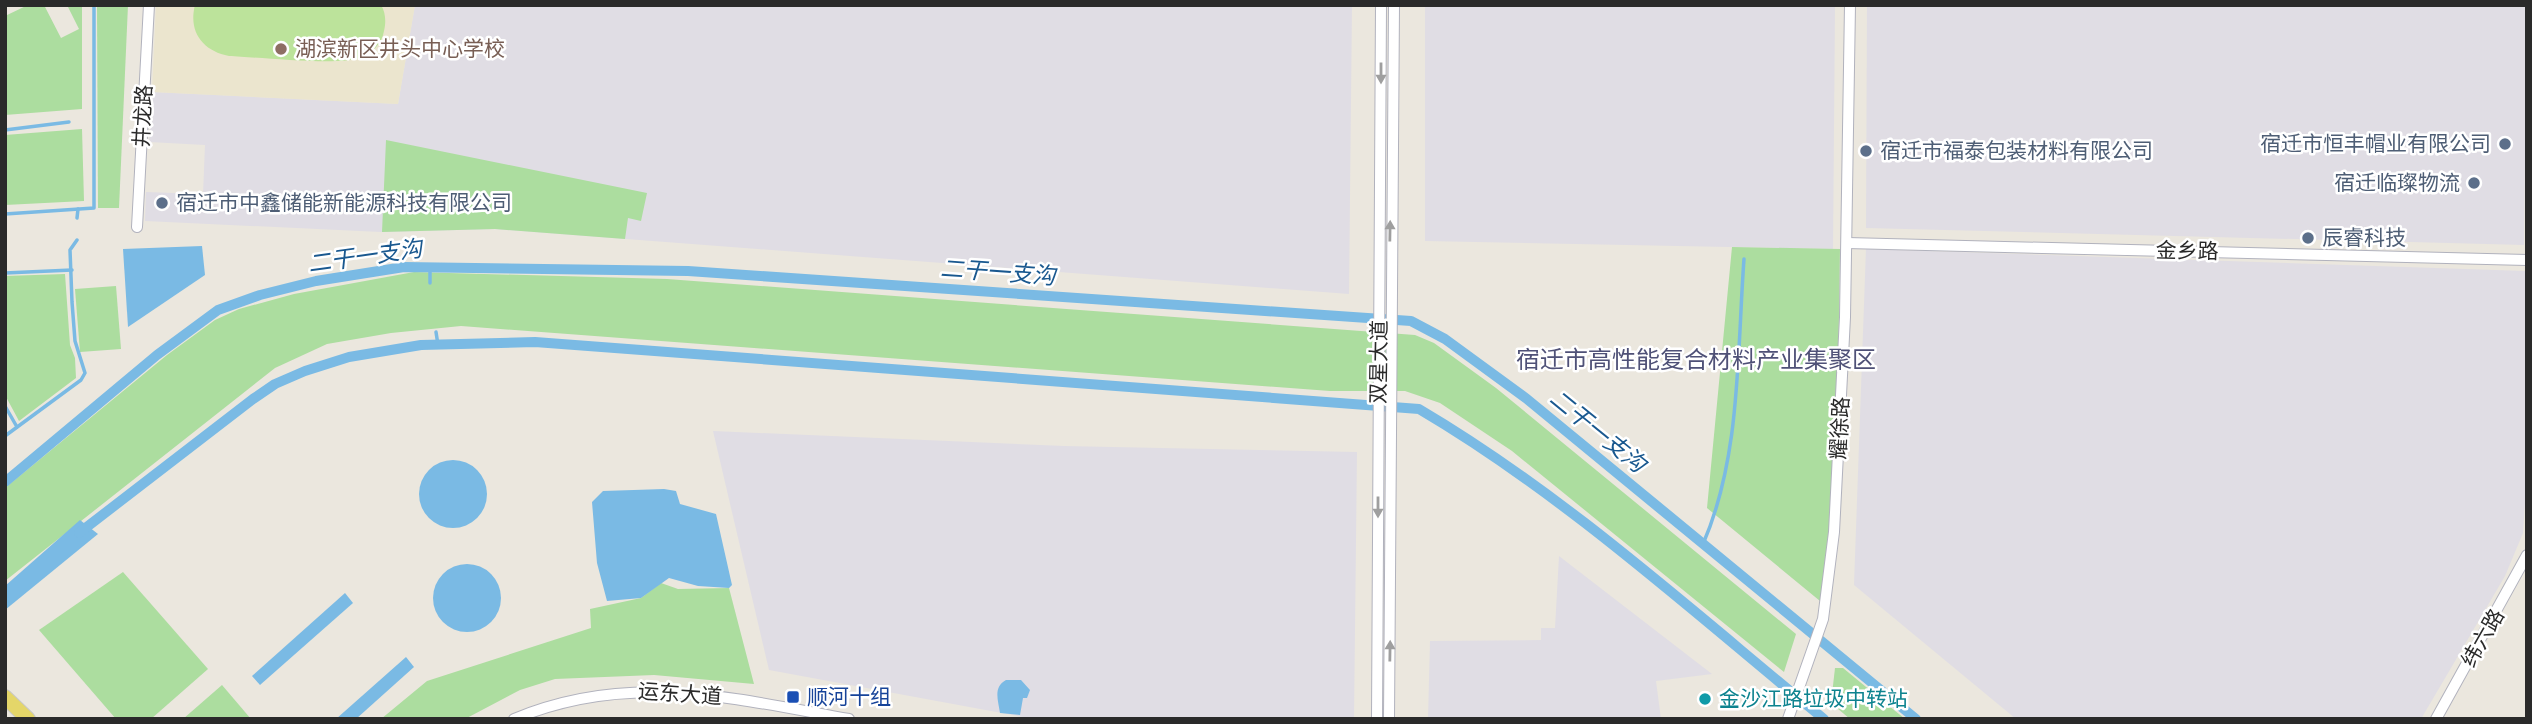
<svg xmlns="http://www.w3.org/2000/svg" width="2532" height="724" font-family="'Open Sans','Noto Sans SC',sans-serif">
  <rect width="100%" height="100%" fill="#ebe7de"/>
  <g fill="#e0dde4">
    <polygon points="415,5 1352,5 1349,294 495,229 381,232 145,221 146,192 203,194 205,145 149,142 152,92 398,104"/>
    <polygon points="1425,5 1835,5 1833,249 1425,241"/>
    <polygon points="1867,5 2527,5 2524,245 1866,228"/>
    <polygon points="1866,249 2525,271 2527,473 2523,533 2505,576 2421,719 2016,719 1854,585"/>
    <polygon points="713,431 1064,446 1357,452 1354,719 1034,719 769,670"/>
    <polygon points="1559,556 1712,674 1656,681 1661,719 1428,719 1430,641 1541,640 1541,628 1555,628"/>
  </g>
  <polygon fill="#ebe5ce" points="156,5 415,5 398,104 152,92"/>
  <g fill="#acdd9f">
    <polygon points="28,5 44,5 61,38 79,29 67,5 82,5 82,109 5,115 5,16"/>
    <polygon points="97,5 128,5 119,208 98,208"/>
    <polygon points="82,129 84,201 5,205 5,135"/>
    <polygon points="386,140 647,193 641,221 628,218 625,239 495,229 382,232"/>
    <path d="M1732 247 1840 249C1838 366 1839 486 1820 601L1707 508Z"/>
    <polygon points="414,272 667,279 1415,335 1434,343 1496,388 1796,634 1784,672 1512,451 1440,403 1405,391 1330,391 461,326 391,333 327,344 275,368 5,581 5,488 167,355 215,320 239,309 294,294"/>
    <polygon points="65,274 70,345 75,358 76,378 19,421 5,395 5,276"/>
    <polygon points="116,286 121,349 80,352 75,289"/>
    <polygon points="123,572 208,669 151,719 116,719 39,630"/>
    <polygon points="661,583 678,589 729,588 754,684 654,675 555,679 520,690 465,719 381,719 427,681 591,628 590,609 641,598"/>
    <polygon points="1835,668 1843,668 1905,719 1850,719 1831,703"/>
    <polygon points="222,685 251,719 183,719"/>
  </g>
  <path fill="#bce39b" d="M195 5H381C386 13 386 23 384 31 382 44 371 54 359 58 337 66 257 57 229 56 203 51 188 32 195 5Z"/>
  <g fill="#7abae4">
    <polygon points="202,246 205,275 128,327 123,249"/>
    <circle cx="453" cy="494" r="34"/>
    <polygon points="664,489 676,491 680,504 716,514 732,585 729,588 698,586 669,578 641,598 607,601 597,563 592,502 603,491"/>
    <polygon points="80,520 98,534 5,610 5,586"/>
    <circle cx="467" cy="598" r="34"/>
    <polygon points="345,593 353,603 260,685 252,676"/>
    <polygon points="406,657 414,667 356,719 336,719"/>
    <path d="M1006 680H1021L1030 690 1027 698H1023L1020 715 1000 713C998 700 993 687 1006 680Z"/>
  </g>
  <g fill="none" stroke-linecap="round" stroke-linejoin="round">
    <g stroke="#7abae4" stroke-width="3.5">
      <polyline points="5,130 69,122"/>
      <polyline points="5,214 94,208 94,5"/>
      <polyline points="77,218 78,209"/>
      <polyline points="5,273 72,270"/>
      <polyline points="430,283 430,266"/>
      <polyline points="436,332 438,345"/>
      <polyline points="5,406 17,427"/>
      <polyline points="5,436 81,380 85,373 75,341 72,302 70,250 77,240"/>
      <path d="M1703 544C1741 457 1737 353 1744 259"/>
    </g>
    <g stroke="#7abae4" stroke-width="10">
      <polyline points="5,482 157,355 218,310 260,295 316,281 404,267 688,271 1411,321 1445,339 1527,399 1916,719"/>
      <path d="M79 533 253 399 275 384 305 371 349 357 421 345 535 342 1419 409C1565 495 1693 612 1824 719"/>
    </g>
    <defs>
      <g id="minor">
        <polyline points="137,227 149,5"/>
        <polyline points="1847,243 2527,260"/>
        <path d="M514 719C629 671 731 698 849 719"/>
        <polyline points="1377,719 1381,5"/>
        <polyline points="1389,719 1394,5"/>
        <polyline points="1788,719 1823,619 1834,532 1845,317 1850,5"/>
        <polyline points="2436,719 2527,555"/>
      </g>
      <polyline id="major" points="5,697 28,719"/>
    </defs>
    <use href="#minor" stroke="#b1b2bd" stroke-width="12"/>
    <use href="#major" stroke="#c8c8c8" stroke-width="16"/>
    <use href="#minor" stroke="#fff" stroke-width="10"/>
    <use href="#major" stroke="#e4d669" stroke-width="14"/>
  </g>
  <defs><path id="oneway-solid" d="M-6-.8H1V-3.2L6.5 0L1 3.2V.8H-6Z" transform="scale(1.75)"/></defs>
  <g fill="#9f9f9f">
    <use href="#oneway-solid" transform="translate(1381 73) rotate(90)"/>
    <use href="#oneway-solid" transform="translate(1390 231) rotate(-89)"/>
    <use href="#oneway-solid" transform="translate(1378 507) rotate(90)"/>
    <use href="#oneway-solid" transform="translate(1390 651) rotate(-89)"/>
  </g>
  <circle fill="#8d6e63" stroke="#fff" stroke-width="2.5" cx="281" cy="49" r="7"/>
  <g fill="#5c6f8a" stroke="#fff" stroke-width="2.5">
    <circle cx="2505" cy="144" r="7"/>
    <circle cx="1866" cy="151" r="7"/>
    <circle cx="2474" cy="183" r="7"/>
    <circle cx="162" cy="203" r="7"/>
    <circle cx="2308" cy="238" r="7"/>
  </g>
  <rect fill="#1a4fb4" stroke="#fff" stroke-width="2.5" x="786" y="690" width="14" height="14" rx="3.5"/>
  <circle fill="#0f9aa8" stroke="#fff" stroke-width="2.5" cx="1705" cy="699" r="7"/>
  <g text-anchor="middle" stroke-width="5" stroke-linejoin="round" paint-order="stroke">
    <g font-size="21" fill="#785e54" stroke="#fff" text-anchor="start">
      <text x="295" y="56">湖滨新区井头中心学校</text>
    </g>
    <g font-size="21" fill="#2a2a2a" stroke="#fff">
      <text transform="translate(143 116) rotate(-87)" y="7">井龙路</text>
      <text transform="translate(2187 251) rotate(1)" y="7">金乡路</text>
      <text transform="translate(1379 362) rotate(-89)" y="7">双星大道</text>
      <text transform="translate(1840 428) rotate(-87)" y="7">耀徐路</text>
      <text transform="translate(2483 638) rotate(-60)" y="7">纬六路</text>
      <text transform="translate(680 694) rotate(4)" y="7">运东大道</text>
    </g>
    <g font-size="21" fill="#4e5e75" stroke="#fff" text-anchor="start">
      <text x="2491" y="151" text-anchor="end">宿迁市恒丰帽业有限公司</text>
      <text x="1880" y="158">宿迁市福泰包装材料有限公司</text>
      <text x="2460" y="190" text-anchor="end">宿迁临璨物流</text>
      <text x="176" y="210">宿迁市中鑫储能新能源科技有限公司</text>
      <text x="2322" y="245">辰睿科技</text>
    </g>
    <g font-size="21" fill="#164399" stroke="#fff" text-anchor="start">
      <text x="807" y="704">顺河十组</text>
    </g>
    <g font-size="21" fill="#0d838f" stroke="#fff" text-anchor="start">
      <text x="1719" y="706">金沙江路垃圾中转站</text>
    </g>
    <g font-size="23" font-style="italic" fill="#19588f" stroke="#fff">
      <text transform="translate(365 256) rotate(-8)" y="8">二干一支沟</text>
      <text transform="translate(998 272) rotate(4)" y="8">二干一支沟</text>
      <text transform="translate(1598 431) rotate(39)" y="8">二干一支沟</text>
    </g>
    <g font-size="24" fill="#4f5177" stroke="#fff">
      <text x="1696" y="368">宿迁市高性能复合材料产业集聚区</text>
    </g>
  </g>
  <rect width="2532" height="724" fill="none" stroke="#2a2a2a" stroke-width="14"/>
</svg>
